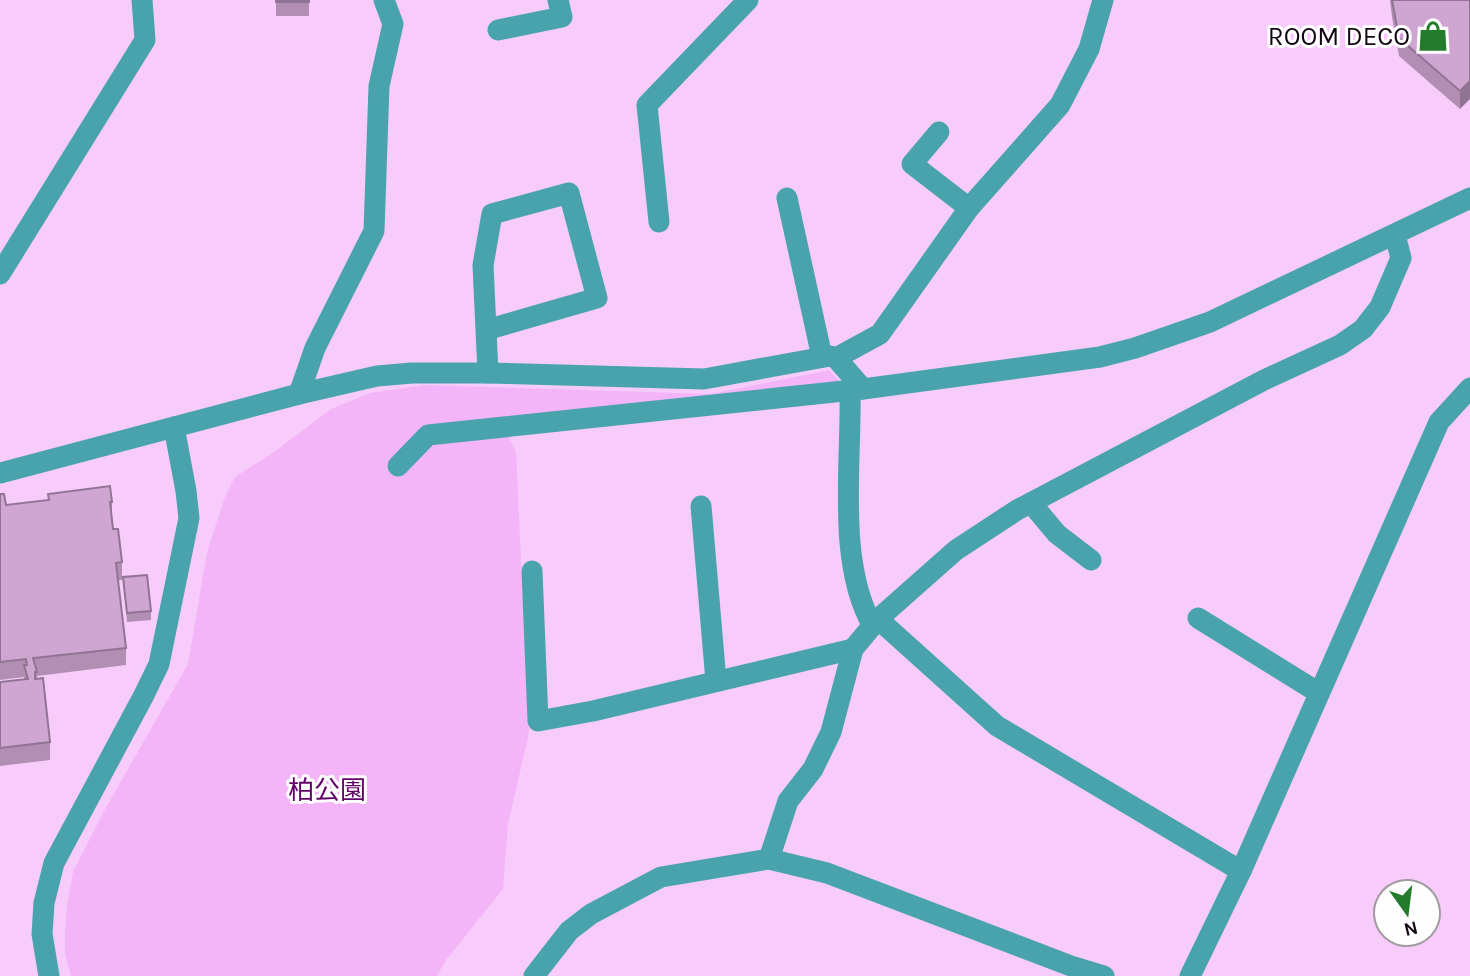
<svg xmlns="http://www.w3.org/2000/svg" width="1470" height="976" font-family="Karla,'Noto Sans JP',sans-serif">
  <rect width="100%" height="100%" fill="#f7ccfa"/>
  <polygon fill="#f4b5f8" points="829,370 840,382 499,419 516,452 529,733 508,824 503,889 446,960 437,976 71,976 65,954 65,932 67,905 73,872 104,811 188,664 207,552 225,497 235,477 274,452 331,409 370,393 425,385 711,394"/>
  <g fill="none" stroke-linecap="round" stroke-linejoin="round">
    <g stroke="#48a3ad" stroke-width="21">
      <polyline points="498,30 562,17 558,0"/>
      <polyline points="939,132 912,164 969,208"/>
      <polyline points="787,198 822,357"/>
      <polyline points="659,222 647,105 748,0"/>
      <polyline points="0,274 145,40 142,0"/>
      <polyline points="486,330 597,298 569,193 492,214 483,265 488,373"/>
      <polyline points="836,358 880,334 969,208 1060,105 1089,49 1103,0"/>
      <path d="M850 390C852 461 836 563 873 626"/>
      <polyline points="299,394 315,348 374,231 379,86 393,24 384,0"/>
      <polyline points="398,466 428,435 863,389"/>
      <polyline points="0,473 299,394 377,376 412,373 488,373 704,379 830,356 836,358 863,389 1100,357 1135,348 1210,322 1470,198"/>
      <polyline points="1031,503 1057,534 1091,560"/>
      <polyline points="701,506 716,681"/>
      <polyline points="532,571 538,721 593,711 853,649"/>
      <polyline points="1198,618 1319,693"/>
      <polyline points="878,619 997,726 1241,871"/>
      <polyline points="769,859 788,801 813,769 831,732 853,649 878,619 956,550 1017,510 1264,380 1340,345 1363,329 1380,307 1401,258 1395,235"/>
      <polyline points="49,976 42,934 44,903 54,863 144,695 159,664 189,518 186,491 174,427"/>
      <polyline points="534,976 569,931 591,914 661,877 769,859 827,873 1071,966 1104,976"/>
      <polyline points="1190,976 1241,871 1439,422 1470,388"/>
    </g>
  </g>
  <g fill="#b28eb5">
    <rect x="276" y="0" width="33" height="16"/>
    <polygon points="1390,0 1470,0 1460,109 1399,56 1392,17"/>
    <polygon points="0,494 6,505 48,500 48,494 112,502 112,520 113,529 122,562 122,580 118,580 126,648 126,665 37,676 50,742 50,760 0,766 0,682 24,680 24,677 0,680"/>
    <polygon points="123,577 151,611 151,620 127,622"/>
  </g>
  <polygon fill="#917493" points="1470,81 1470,99 1460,109 1460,91"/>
  <g fill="#cfa5d2" stroke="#917493" stroke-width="2">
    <rect x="276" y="0" width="33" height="2"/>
    <polygon points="1392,0 1470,0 1470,81 1460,91 1399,38"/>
    <polygon points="110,486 112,502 110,502 113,529 118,529 122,562 116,563 126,648 33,658 37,672 35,672 35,679 43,678 50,742 0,748 0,682 28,679 24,665 27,665 26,659 0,662 0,494 4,494 6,505 49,500 48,494"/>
    <polygon points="147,575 151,611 127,613 123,577"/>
  </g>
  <defs>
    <symbol id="shop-bare" viewBox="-9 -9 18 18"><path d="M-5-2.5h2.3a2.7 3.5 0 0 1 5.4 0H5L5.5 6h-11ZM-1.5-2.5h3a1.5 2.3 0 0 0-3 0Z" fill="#227c2b" stroke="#fefefe" stroke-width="2.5" paint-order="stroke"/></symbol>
  </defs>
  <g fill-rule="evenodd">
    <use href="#shop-bare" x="1411" y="14" width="44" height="44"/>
  </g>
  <g text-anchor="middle" stroke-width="6" stroke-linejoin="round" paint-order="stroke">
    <g font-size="26" fill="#130614" stroke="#fefefe" text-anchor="end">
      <text x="1410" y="45">ROOM DECO</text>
    </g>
    <g font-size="26" fill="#610269" stroke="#fefefe">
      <text x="327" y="799">柏公園</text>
    </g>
  </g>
  <g transform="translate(1407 913) rotate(166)"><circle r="33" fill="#fefefe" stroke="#a09ba0" stroke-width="2"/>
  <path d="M0-5L12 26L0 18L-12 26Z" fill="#227c2b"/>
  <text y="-10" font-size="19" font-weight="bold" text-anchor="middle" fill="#130614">N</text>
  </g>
</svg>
